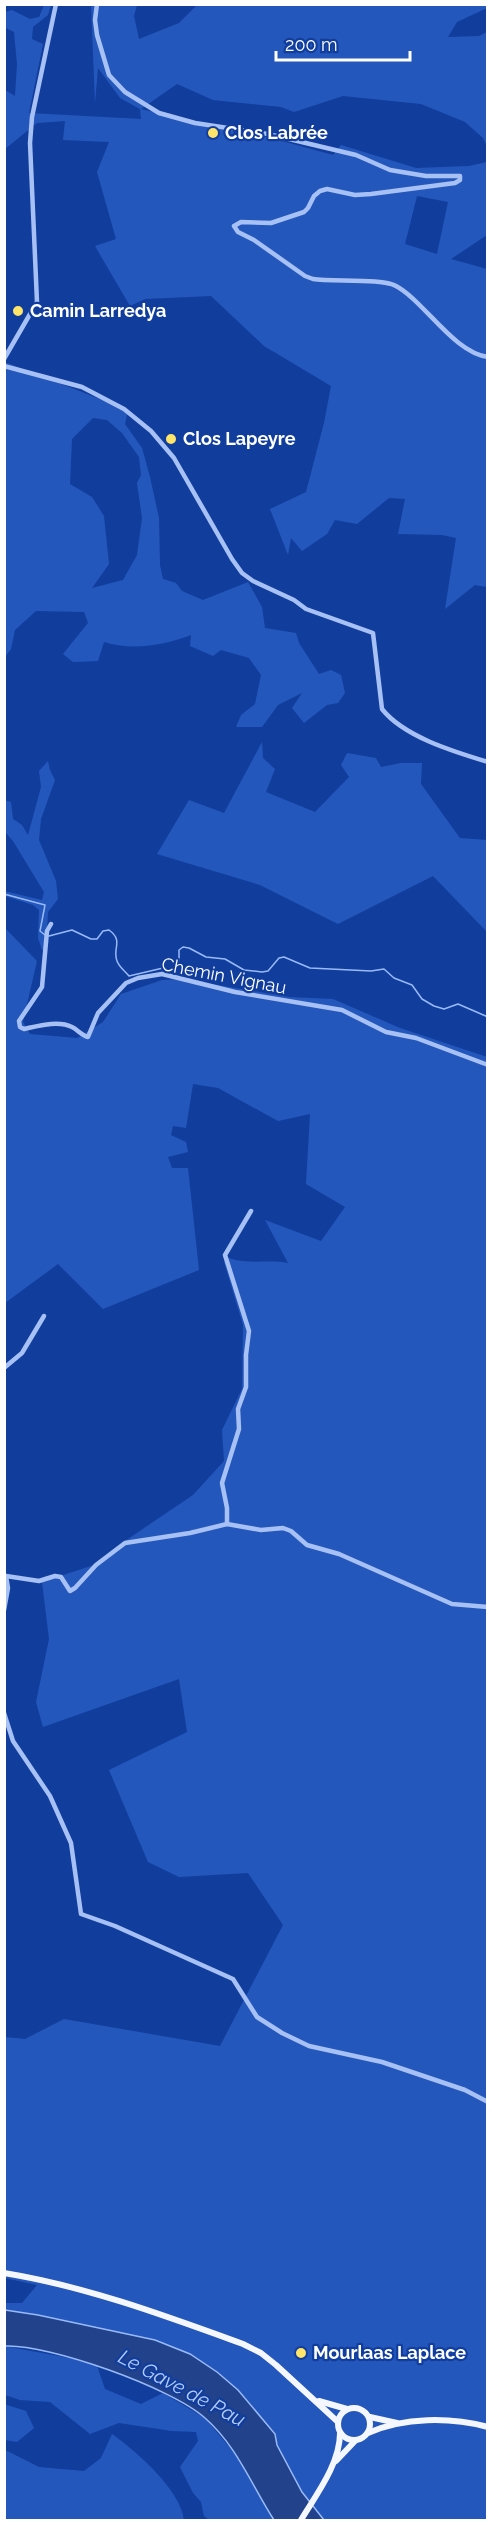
<svg xmlns="http://www.w3.org/2000/svg" width="492" height="2525" font-family="Raleway,sans-serif">
  <rect width="100%" height="100%" fill="#113e9d"/>
  <g fill="#2457bc" fill-rule="evenodd">
    <path d="M44 5H51L48 15 33 27 32 39 43 44 29 113 141 119 140 109 120 98 98 68 95 103 91 5H137L134 16 139 39 179 23 197 5H487V8L457 22 448 37 479 36 487 32V146L483 138 465 122 421 104 343 96 294 112 281 107 213 100 177 84 141 109 271 138 333 155 341 145 416 168 469 166 487 162V235L451 259 487 269V587L475 585 445 609 456 538 442 535 398 534 405 499 389 498 357 524 335 520 327 534 302 551 291 538 288 555 270 509 306 492 324 423 331 386 264 346 211 296 145 299 130 306 95 246 116 239 97 172 109 142 63 140 65 121 37 123 5 149V90L15 96 17 64 14 32 6 28 5 12 12 10 30 19 39 17ZM417 196 448 202 437 254 405 244Z"/>
    <path d="M5 362 128 410 125 424 142 448 150 477 159 518 160 565 163 579 176 583 182 591 203 600 248 582 262 607 265 628 296 633 299 643 319 674 331 670 341 675 345 693 338 703 327 705 304 723 292 708 302 693 278 705 262 727H236L241 715 255 704 261 675 249 658 221 650 213 656 190 646 191 635C165 645 132 651 104 642L98 661 73 662 63 654 88 623 84 612 36 611 15 630 11 649 5 657ZM93 418 107 420 122 433 139 457 141 475 137 483 142 518 137 555 123 580 92 588 109 564 104 516 92 497 70 484 72 439Z"/>
    <polygon points="262,742 263,758 275,769 266,792 315,812 349,777 341,765 347,753 376,758 381,767 401,763 422,763 421,784 460,838 487,840 487,932 433,876 338,924 260,885 157,854 189,800 224,813"/>
    <polygon points="48,761 50,770 55,780 41,819 39,840 56,881 58,899 48,912 46,948 42,950 38,938 39,910 33,905 5,896 4,891 42,900 44,892 13,841 5,832 4,800 11,802 13,819 22,825 28,835 41,787 39,771"/>
    <path d="M5 928 37 961 23 1022 30 1034 77 1038 103 1022 121 994 162 980 183 979 289 997 333 999 400 1028 487 1057V2520H324L302 2492 277 2445 275 2434 238 2390 217 2372 190 2354 95 2327 5 2310V2303H22L37 2285 5 2278V2037L25 2039 64 2019 220 2046 283 1925 248 1873 179 1877 148 1862 109 1770 187 1732 179 1679 43 1727 36 1702 49 1639 42 1582 97 1564 119 1545 193 1495 224 1461 222 1430 242 1389 243 1325 224 1262 229 1258C248 1265 269 1259 288 1263L265 1220 321 1241 345 1207 306 1184 310 1114 278 1121 218 1088 193 1084 186 1128 173 1126 171 1135 186 1142 188 1152 168 1157 172 1168H188L199 1270 103 1309 58 1264 5 1303Z"/>
    <polygon points="4,2346 75,2359 97,2366 105,2389 141,2404 163,2393 205,2418 240,2460 274,2520 209,2520 204,2516 201,2502 193,2493 180,2467 198,2441 196,2432 172,2431 119,2423 90,2434 50,2402 20,2400 5,2395"/>
    <polygon points="4,2404 26,2411 34,2428 17,2442 5,2440"/>
    <path d="M112 2434C137 2452 180 2489 184 2520H5V2450L39 2467 84 2471 101 2458Z"/>
  </g>
  <path fill="#22438b" stroke="#99baf8" stroke-width="1.5" d="M5 2310 38 2315 155 2340 190 2354 217 2372 238 2390 275 2434 277 2445 302 2492 324 2520H274C252 2486 237 2446 205 2418 172 2388 49 2344 5 2346Z"/>
  <g fill="none" stroke-linecap="round" stroke-linejoin="round">
    <g stroke="#99baf8" stroke-width="1.5">
      <polyline points="4,894 45,905 40,931 45,935"/>
      <path d="M49 936 72 930 91 939H97L103 931 109 930C124 941 112 948 117 961 119 967 125 971 129 976L163 968 169 971 175 970 179 963V950L183 947 189 948 206 957 225 959 244 970 262 972 268 971 279 958 284 957 310 968 371 971 384 969 394 978 412 985 422 999 434 1006 444 1009 458 1004 488 1017"/>
    </g>
    <g stroke="#a7c1f5" stroke-width="4.5">
      <path d="M97 4 95 20 97 35 109 75 125 92 159 113 195 123 268 134 356 155 390 170 426 176H460V180L455 183 371 194 355 195 327 189 320 191 314 196 308 208 304 212 271 223 241 222 234 226 238 232 254 240 305 276 313 279C332 282 383 278 396 286 424 301 454 353 488 357"/>
      <polyline points="4,359 37,302 30,143 32,117 56,4"/>
      <path d="M4 366 82 387 124 409 151 431 174 458 232 559 242 573 253 581 294 600 306 609 373 633 382 709C404 737 455 752 488 762"/>
      <path d="M51 924 47 931 42 987 19 1021 20 1027 24 1029C38 1026 58 1020 72 1027 78 1030 81 1035 88 1037L98 1013 126 983 138 978 162 974 235 992 342 1010 386 1032 416 1038 488 1065"/>
      <polyline points="4,1368 22,1353 44,1316"/>
      <polyline points="227,1524 227,1508 222,1483 239,1429 238,1409 246,1387 246,1355 249,1331 225,1255 251,1211"/>
      <polyline points="6,1576 39,1581 55,1576 61,1577 70,1591 75,1588 96,1565 125,1543 190,1533 227,1524 261,1530 283,1528 291,1531 307,1545 339,1554 452,1604 488,1607"/>
      <polyline points="4,1610 8,1588 6,1576"/>
      <polyline points="4,1713 13,1741 50,1796 71,1843 81,1914 115,1926 233,1979 257,2017 282,2033 309,2046 382,2062 465,2090 488,2102"/>
    </g>
    <g stroke="#f4f7ff" stroke-width="6">
      <path d="M4 2273C85 2286 166 2316 243 2344L261 2353 276 2365 338 2422"/>
      <polyline points="319,2401 347,2409"/>
      <circle cx="354" cy="2424" r="16"/>
      <polyline points="370,2417 397,2423"/>
      <path d="M368 2433C404 2417 450 2417 488 2427"/>
      <polyline points="336,2461 355,2441"/>
      <path d="M301 2520C316 2495 340 2464 340 2433"/>
    </g>
  </g>
  <g fill="#ffe56a" stroke="#113e9d" stroke-width="2">
    <circle cx="213" cy="133" r="6"/>
    <circle cx="18" cy="311" r="6"/>
    <circle cx="171" cy="439" r="6"/>
    <circle cx="301" cy="2353" r="6"/>
  </g>
  <g text-anchor="middle" stroke-width="4.5" stroke-linejoin="round" paint-order="stroke">
    <g font-size="18" font-weight="bold" fill="#fff" stroke="#113e9d" text-anchor="start">
      <text x="225" y="139">Clos Labrée</text>
      <text x="30" y="317">Camin Larredya</text>
      <text x="183" y="445">Clos Lapeyre</text>
      <text x="313" y="2359">Mourlaas Laplace</text>
    </g>
    <g font-size="18" fill="#fff" stroke="#113e9d">
      <text transform="translate(224 976) rotate(11)" y="6">Chemin Vignau</text>
    </g>
    <g font-size="20" font-style="italic" fill="#b4ccfb" stroke="#113e9d">
      <text transform="translate(182 2388) rotate(28)" y="7">Le Gave de Pau</text>
    </g>
  </g>
  <rect width="492" height="2525" fill="none" stroke="#ffffff" stroke-width="12"/>
  <path d="M276 51v9h134v-9" fill="none" stroke="#ffffff" stroke-width="3"/>
  <text x="285" y="51" font-size="18" fill="#ffffff" stroke="#113e9d" stroke-width="4.5" paint-order="stroke">200 m</text>
</svg>
